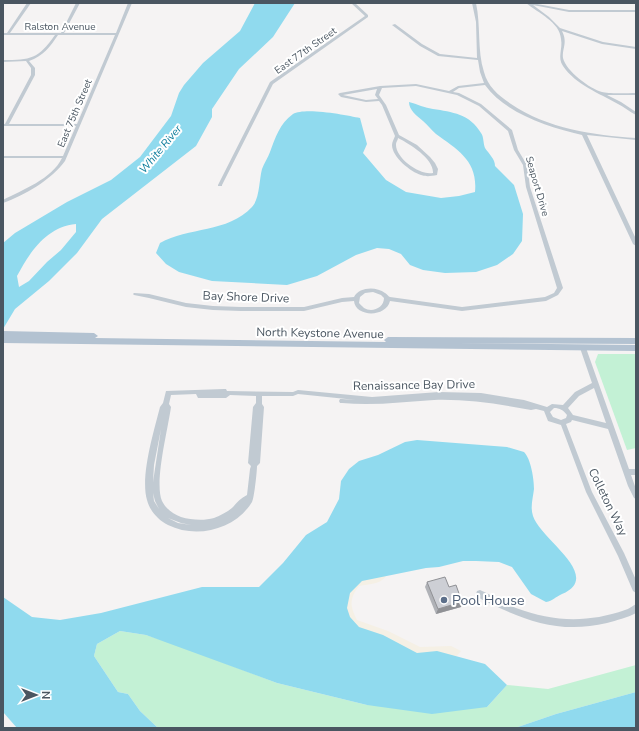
<svg xmlns="http://www.w3.org/2000/svg" width="639" height="731" font-family="'Nunito Sans',sans-serif">
  <rect width="100%" height="100%" fill="#f5f3f3"/>
  <g fill="#c3f1d5">
    <polygon points="598,354 636,354 636,448 627,450 595,362"/>
    <polygon points="120,631 146,635 174,644 277,683 367,705 487,707 507,685 548,689 636,665 636,692 556,714 515,728 158,728 140,711 128,694 118,692 94,656 97,644"/>
  </g>
  <path fill="#f5f0e5" d="M387 574C383 584 370 584 359 586 349 599 350 606 357 620L388 631 420 647 451 646 461 651 454 659 416 656 356 627C341 613 348 600 353 583Z"/>
  <g fill="#90daee" fill-rule="evenodd">
    <path d="M255 3H295L273 37 239 69 212 109V117L196 146 102 219 77 253 49 281 15 309 3 329V243L15 233 67 202 111 180 140 157 171 116 179 93 184 85 203 63 240 31ZM76 224V232L61 250 47 262 29 281 19 287 17 276C30 252 46 227 76 224Z"/>
    <path d="M409 102C417 104 425 108 433 109 452 112 470 114 481 133 484 137 483 143 485 148 489 154 495 159 495 166L514 185 523 214 522 241 513 254 497 265 476 272 445 273 423 270 410 265 401 254 389 249 377 248 356 255 317 276 287 285 212 281 179 272 166 264 156 253 160 243C188 227 228 233 252 207 260 198 259 180 262 169 264 163 268 158 270 152 275 138 280 123 293 114 305 107 346 115 360 118L367 144 363 153 386 180 406 192 441 198 459 196 475 192C478 161 458 150 436 134 431 130 428 125 423 121 417 116 409 110 409 102Z"/>
    <path d="M417 440 507 447 524 452C531 459 534 479 534 489 533 498 530 507 533 516 540 539 604 576 562 594 555 597 553 601 546 602L531 594 512 567 499 562 476 561H463L439 567 426 568 362 581 350 593 347 608 350 617 359 627 383 635 417 653 437 651 485 664 507 685 487 707 432 714 367 705 277 683 146 635 120 631 97 644 94 656 118 692 128 694 140 711 158 728H17L3 712V597L32 617 60 620 101 613 202 587H259L283 563 306 535 327 522 339 499 341 481 349 469 359 461 378 455 405 442Z"/>
    <polygon points="636,692 636,728 515,728 556,714"/>
  </g>
  <g fill="none" stroke-linecap="round" stroke-linejoin="round">
    <g fill="#c1cad2" fill-rule="evenodd">
      <path d="M27 3H31L10 33H61L76 3H80L64 33H116L128 3H132L65 161C51 180 25 195 3 203V200C22 190 52 179 62 158H3V156H63L76 126H3V124H5L31 75V68L26 61 3 62V60C31 60 38 59 55 35H3V33H7ZM58 35H115L77 124H9L35 75V68L29 61C43 56 50 47 58 35Z"/>
      <polygon points="351,3 355,3 368,15 368,17 273,84 222,185 222,186 218,186 218,185 270,82 365,16"/>
      <path d="M472 3H476C481 26 477 50 484 72 488 87 498 95 511 104 548 129 593 135 636 138V140L587 135 636 239V246L633 244 582 135C549 127 506 114 485 85L459 88 453 92 459 93 481 104 512 130 518 150 527 165 530 187 563 288 558 295 546 301 462 311 390 301C386 318 355 317 354 301L342 302 304 311H241L213 310 186 307 149 298 134 295 133 294 134 293 149 294 186 303 213 306 241 307H304L342 298 354 297C359 287 376 286 385 293 386 293 389 297 390 297L462 307 545 297 554 293 557 288 526 187 523 165 514 150 508 131 479 106 457 95 416 86 382 88 379 95 386 105 399 135 417 145 430 157 435 163 438 169 437 175C431 176 427 177 421 175 411 172 392 157 392 145 392 142 394 139 395 136L382 105 379 101 366 102 341 97 338 94 340 93 380 86 416 84 449 91 458 86 484 83 480 72 478 60 438 56 420 46 392 25 395 24 422 44 440 54 477 58 476 22ZM377 89 375 95 378 99 366 100 343 95ZM398 138C410 144 434 159 433 173 420 176 395 158 396 144 396 142 398 140 398 138ZM373 292 381 295 384 298C384 308 372 313 364 308 362 306 360 304 359 303L360 297 365 293Z"/>
      <path d="M526 3H532L569 10H636V12H569L533 5 549 17 560 28 603 42 636 47V49L602 44 562 31C568 43 562 48 563 58 566 71 590 89 602 92 608 94 628 93 636 93V95H607L621 102 636 112V115C630 112 624 107 618 104 599 93 576 85 563 66 557 57 563 49 561 39 560 22 538 13 526 3Z"/>
      <path d="M583 346 586 348 629 469H636V475H631L636 489V499L634 498 628 486 608 429 572 420 571 422 566 424 592 492 624 553 636 580V593L633 591 618 556 586 492 561 425 548 421 544 411 536 409 531 410C499 404 466 399 434 400 403 402 373 406 342 403H340L339 401 340 399H342L356 400 298 394 293 396H262V404L264 407 260 463 257 466C257 472 254 499 252 502 235 530 196 539 168 525 158 520 150 511 147 500 140 476 154 431 160 407L163 403 166 391 224 389H226L227 391 293 392 298 390 372 397 439 392 481 393 524 400 547 407 552 404 563 405 575 392 592 383 580 348ZM594 388 606 423 573 415 568 408 579 396ZM196 394 198 398H226L230 395 256 396V403L253 407 248 463 251 466 250 469 247 495C241 498 237 502 233 507 228 512 221 515 214 518 204 521 191 520 181 517 173 514 166 509 162 501 154 483 168 429 171 407L169 404 171 395ZM554 408C560 408 563 410 567 415L566 418 561 420 553 417 550 412ZM161 429 153 482 154 465ZM153 493 155 501 159 509 154 501ZM168 518 181 523 191 525 178 523Z"/>
      <path d="M480 590C492 595 504 603 516 608 553 622 588 623 625 610 629 609 632 606 636 604V613C627 618 617 620 607 623 557 635 521 619 477 597L476 594 477 591Z"/>
    </g>
    <polygon fill="#b3c2d1" fill-rule="evenodd" points="3,331 94,333 98,336 95,338 386,342 384,340 388,337 636,338 636,344 454,343 636,345 636,351 3,343 3,337 71,338 3,337"/>
  </g>
  <polygon fill="#b0b2b7" points="427,582 449,587 462,602 461,607 436,614 425,587"/>
  <polygon fill="#909195" points="462,602 461,607 436,614 438,609"/>
  <polygon fill="#cdcfd5" stroke="#909195" points="445,577 449,587 456,585 462,602 438,609 427,582"/>
  <circle fill="#5c6f8a" stroke="#fff" stroke-width="1.5" cx="444" cy="600" r="4"/>
  <g text-anchor="middle" stroke-width="4" stroke-linejoin="round" paint-order="stroke">
    <g font-size="10" fill="#4a5661" stroke="#fff">
      <text x="60" y="30">Ralston Avenue</text>
      <text transform="translate(305 50) rotate(-35)" y="4">East 77th Street</text>
      <text transform="translate(74 113) rotate(-67)" y="4">East 75th Street</text>
      <text transform="translate(538 186) rotate(74)" y="4">Seaport Drive</text>
    </g>
    <g font-size="11" font-style="italic" fill="#0c7c9b" stroke="#fff">
      <text transform="translate(160 149) rotate(-50)" y="4">White River</text>
    </g>
    <g font-size="12" fill="#4a5661" stroke="#fff">
      <text transform="translate(246 297) rotate(2)" y="4">Bay Shore Drive</text>
      <text transform="translate(320 333) rotate(1)" y="4">North Keystone Avenue</text>
      <text transform="translate(414 385) rotate(-1)" y="4">Renaissance Bay Drive</text>
      <text transform="translate(608 502) rotate(64)" y="4">Colleton Way</text>
    </g>
    <g font-size="14" fill="#4e5e75" stroke="#fff" text-anchor="start">
      <text x="452" y="605">Pool House</text>
    </g>
  </g>
  <rect width="639" height="731" fill="none" stroke="#4a5661" stroke-width="8"/>
  <g transform="translate(36 695) rotate(90)" stroke="#ffffff" stroke-width="3" paint-order="stroke">
  <path d="M0-3L7 15L0 10L-7 15Z" fill="#4a5661"/>
  <text y="-6" font-size="11" font-weight="bold" text-anchor="middle" fill="#4a5661">N</text>
  </g>
</svg>
